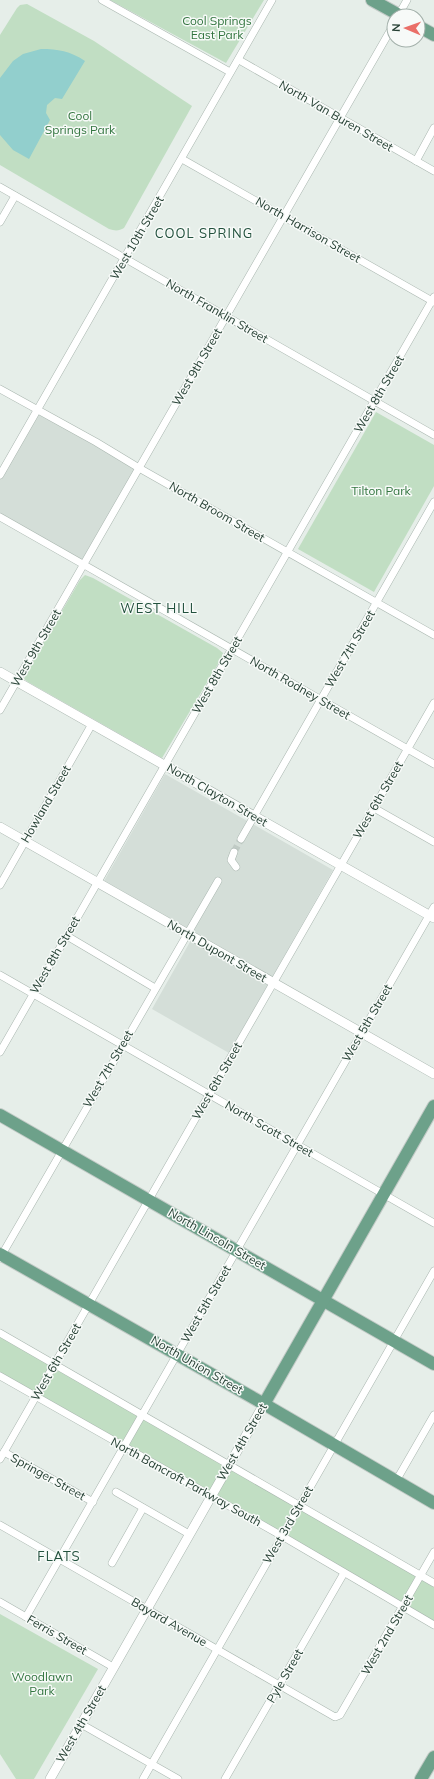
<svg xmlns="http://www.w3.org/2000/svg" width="434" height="1779" font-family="Mulish,sans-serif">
  <rect width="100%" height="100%" fill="#e6eee9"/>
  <g fill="#d4ded8">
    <polygon points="37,410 139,468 83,565 0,517 0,475"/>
    <polygon points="165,774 333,870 229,1053 152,1009 195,933 104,881"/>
  </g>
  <g fill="#c1dec3">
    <polygon points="110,0 264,0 226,63"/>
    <path d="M27 4 94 41 192 106 124 228C119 231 115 231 109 229L0 165V35L17 8 20 5Z"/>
    <polygon points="376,412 434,445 434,486 374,592 298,549"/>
    <polygon points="85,575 93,578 217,648 223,653 221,659 162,758 28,682 24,679 27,671 80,580"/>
    <polygon points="0,1333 434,1583 434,1625 0,1376"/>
    <polygon points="0,1614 98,1669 34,1779 16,1779 0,1754"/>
  </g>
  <path fill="#92cfcd" d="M41 49C58 49 70 51 85 61L62 99 55 98 47 105 46 113 50 120 29 159 13 150 0 135V78L13 61 23 54Z"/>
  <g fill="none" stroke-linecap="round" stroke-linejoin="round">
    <polyline stroke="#c0cbc5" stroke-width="7" stroke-dasharray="7 3.5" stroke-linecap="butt" points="234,852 241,839"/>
    <defs>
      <g id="minor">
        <polyline points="102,0 230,72"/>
        <polyline points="398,16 407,0"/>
        <polyline points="239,60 434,171"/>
        <polyline points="182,159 434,302"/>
        <polyline points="416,161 434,128"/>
        <polyline points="0,187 434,435"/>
        <polyline points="0,222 15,196"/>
        <polyline points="0,389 96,442 139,468 434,635"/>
        <polyline points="0,475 272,0"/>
        <polyline points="0,517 434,764"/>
        <polyline points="0,710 394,24"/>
        <polyline points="374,808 434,842"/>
        <polyline points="241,839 434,502"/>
        <polyline points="234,852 231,860 236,867"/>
        <polyline points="0,885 92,724"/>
        <polyline points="67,936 155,988"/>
        <polyline points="0,975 434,1223"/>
        <polyline points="0,1052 434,297"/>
        <polyline points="0,1258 218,881"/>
        <polyline points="0,1333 434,1583"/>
        <polyline points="0,1376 282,1536 434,1625"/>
        <polyline points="4,1452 93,1502"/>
        <polyline points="0,1459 434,703"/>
        <polyline points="396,1481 434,1415"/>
        <polyline points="116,1492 189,1534"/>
        <polyline points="0,1525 335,1717 340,1715 434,1552"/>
        <polyline points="112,1563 143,1508"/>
        <polyline points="0,1602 113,1667"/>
        <polyline points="26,1617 434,907"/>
        <polyline points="81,1724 178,1779"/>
        <polyline points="143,1779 434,1271"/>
        <polyline points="225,1779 344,1573"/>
      </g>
      <g id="tertiary">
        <polyline points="0,672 434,918"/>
        <polyline points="0,827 434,1074"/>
        <polyline points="50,1779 264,1404"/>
      </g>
      <g id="primary">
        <polyline points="372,0 401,16"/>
        <polyline points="418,26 434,35"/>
        <polyline points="0,1115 434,1364"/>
        <polyline points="0,1254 264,1404 434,1503"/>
        <polyline points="264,1404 434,1106"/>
        <polyline points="421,1779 434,1757"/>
      </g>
    </defs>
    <use href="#minor" stroke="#a9b6af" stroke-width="8"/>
    <use href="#tertiary" stroke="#a9b6af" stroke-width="10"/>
    <use href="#primary" stroke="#c2cac6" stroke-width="14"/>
    <use href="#minor" stroke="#fff" stroke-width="7"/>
    <use href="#tertiary" stroke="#fff" stroke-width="9"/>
    <use href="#primary" stroke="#6da18a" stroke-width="12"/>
  </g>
  <g text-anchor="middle" stroke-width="3" stroke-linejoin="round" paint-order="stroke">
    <g font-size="12" fill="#32753f" stroke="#f7faf8">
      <text x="217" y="25">Cool Springs<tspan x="217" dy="14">East Park</tspan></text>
      <text x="80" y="120">Cool<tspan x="80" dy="14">Springs Park</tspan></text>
      <text x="381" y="495">Tilton Park</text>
      <text x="42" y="1681">Woodlawn<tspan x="42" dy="14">Park</tspan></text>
    </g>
    <g font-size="12" fill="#264034" stroke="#f7faf8">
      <text transform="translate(336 116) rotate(30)" y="4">North Van Buren Street</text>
      <text transform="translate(308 230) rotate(30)" y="4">North Harrison Street</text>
      <text transform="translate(137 238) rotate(-60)" y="4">West 10th Street</text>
      <text transform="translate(217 311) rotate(30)" y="4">North Franklin Street</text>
      <text transform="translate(197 367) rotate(-60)" y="4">West 9th Street</text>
      <text transform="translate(379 394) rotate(-60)" y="4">West 8th Street</text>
      <text transform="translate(217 512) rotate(30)" y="4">North Broom Street</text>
      <text transform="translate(36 648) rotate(-60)" y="4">West 9th Street</text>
      <text transform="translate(350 649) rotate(-60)" y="4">West 7th Street</text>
      <text transform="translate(217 675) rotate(-60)" y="4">West 8th Street</text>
      <text transform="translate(300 688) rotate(30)" y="4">North Rodney Street</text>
      <text transform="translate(217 795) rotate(30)" y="4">North Clayton Street</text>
      <text transform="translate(378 800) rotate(-60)" y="4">West 6th Street</text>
      <text transform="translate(46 804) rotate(-60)" y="4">Howland Street</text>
      <text transform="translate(217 951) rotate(30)" y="4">North Dupont Street</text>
      <text transform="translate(55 955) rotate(-60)" y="4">West 8th Street</text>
      <text transform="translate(367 1023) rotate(-60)" y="4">West 5th Street</text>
      <text transform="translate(108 1069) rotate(-60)" y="4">West 7th Street</text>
      <text transform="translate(217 1081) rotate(-60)" y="4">West 6th Street</text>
      <text transform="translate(269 1129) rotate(30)" y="4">North Scott Street</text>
      <text transform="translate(217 1239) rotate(30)" y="4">North Lincoln Street</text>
      <text transform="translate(206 1304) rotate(-60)" y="4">West 5th Street</text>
      <text transform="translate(56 1362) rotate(-60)" y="4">West 6th Street</text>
      <text transform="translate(197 1365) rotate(30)" y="4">North Union Street</text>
      <text transform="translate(242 1442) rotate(-60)" y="4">West 4th Street</text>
      <text transform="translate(48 1477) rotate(29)" y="4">Springer Street</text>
      <text transform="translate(186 1482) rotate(29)" y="4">North Bancroft Parkway South</text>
      <text transform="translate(288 1525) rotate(-60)" y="4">West 3rd Street</text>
      <text transform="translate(169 1622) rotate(30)" y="4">Bayard Avenue</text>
      <text transform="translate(57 1635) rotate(30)" y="4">Ferris Street</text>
      <text transform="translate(387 1635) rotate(-60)" y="4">West 2nd Street</text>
      <text transform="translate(285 1676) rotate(-60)" y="4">Pyle Street</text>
      <text transform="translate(81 1724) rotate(-60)" y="4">West 4th Street</text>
    </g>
    <g font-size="13" letter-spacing="1" fill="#22513d" stroke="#f7faf8">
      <text x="204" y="238">COOL SPRING</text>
      <text x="159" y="613">WEST HILL</text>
      <text x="59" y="1561">FLATS</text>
    </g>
  </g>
  <g transform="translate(406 28) rotate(272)"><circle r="19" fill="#f7faf8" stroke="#a3b0aa"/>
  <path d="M0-3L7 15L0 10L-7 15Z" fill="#ea6f68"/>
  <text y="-6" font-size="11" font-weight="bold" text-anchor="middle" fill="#264034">N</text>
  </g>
</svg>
